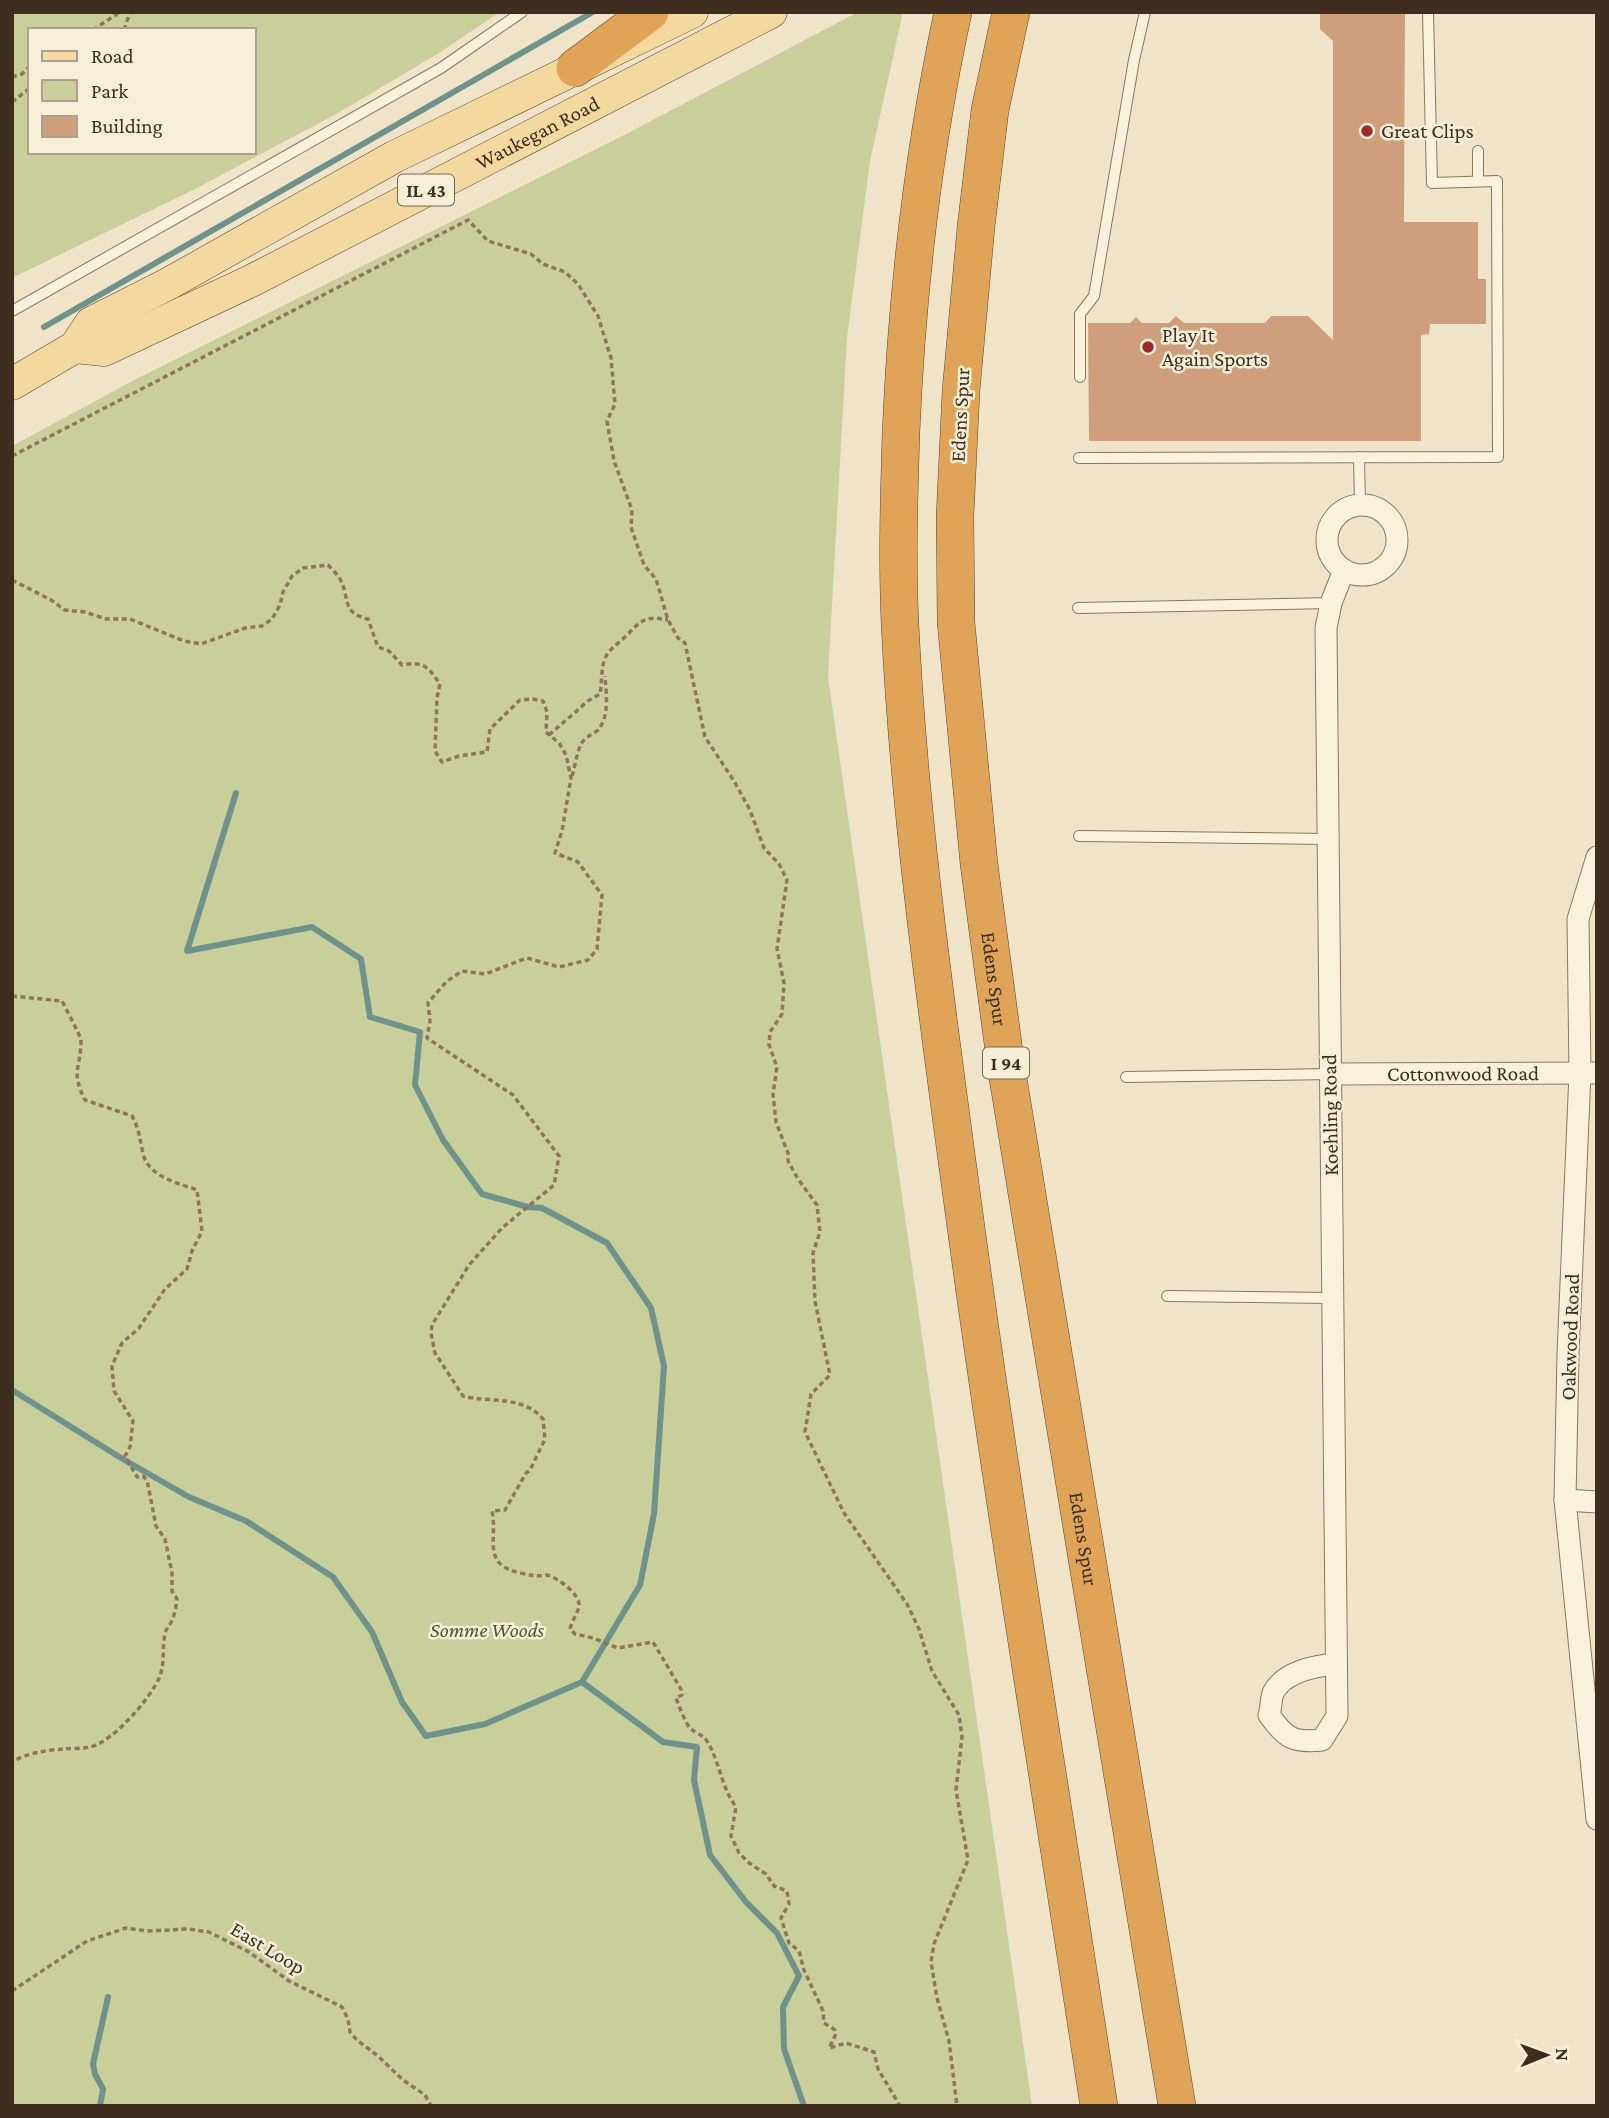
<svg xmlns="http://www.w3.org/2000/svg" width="1609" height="2118" font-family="'Crimson Pro',serif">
  <rect width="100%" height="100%" fill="#f0e4c8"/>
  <g fill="#c9cf9b" fill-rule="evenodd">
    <path d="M12 12H500L439 53 340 112 195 189 12 278ZM30 30H254V152H30Z"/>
    <polygon points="858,12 903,12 870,161 847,338 828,677 1032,2106 12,2106 12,446 138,378 630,132"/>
  </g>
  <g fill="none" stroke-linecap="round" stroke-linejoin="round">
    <g stroke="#6f938a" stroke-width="6">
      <polyline points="44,327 593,12"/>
      <polyline points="12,1390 121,1458 189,1497 246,1521 333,1577 372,1632 402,1702 426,1736 485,1724 582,1682 640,1585 654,1514 664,1366 651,1308 607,1243 542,1208 528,1207 482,1194 443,1140 415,1085 420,1032 370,1017 361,959 312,927 187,951 236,793"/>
      <polyline points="582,1682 663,1742 697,1747 694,1780 710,1855 746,1902 777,1933 799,1976 783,2007 784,2049 804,2106"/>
      <polyline points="100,2106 103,2089 95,2074 93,2064 108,1997"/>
    </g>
  </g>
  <polygon fill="#cf9f7d" points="1320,12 1405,12 1404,222 1478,222 1478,279 1486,279 1486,324 1430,324 1429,334 1421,335 1421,441 1089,441 1088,323 1130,323 1136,317 1142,323 1169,323 1176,316 1184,323 1265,323 1271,316 1308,316 1333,340 1333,41 1320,29"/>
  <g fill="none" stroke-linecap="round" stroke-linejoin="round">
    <defs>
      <g id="service">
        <polyline points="1478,151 1478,181"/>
        <polyline points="12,311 441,68 522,12"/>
        <polyline points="1080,377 1080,314 1094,296 1134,60 1145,12"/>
        <polyline points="1359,457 1360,505"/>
        <polyline points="1079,458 1498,457 1497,181 1432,183 1428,12"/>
        <polyline points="1078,608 1331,603"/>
        <polyline points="1079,836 1328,839"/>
        <polyline points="1126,1077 1330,1074"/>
        <polyline points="1167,1296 1332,1298"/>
      </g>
      <g id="minor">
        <circle cx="1362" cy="540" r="35"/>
        <polyline points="1597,857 1578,919 1580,1073 1568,1354 1565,1500 1597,1819"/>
        <path id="s1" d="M1330 1074 1597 1073"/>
        <polyline points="1565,1500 1597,1502"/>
        <path d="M1336 1664C1315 1666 1284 1671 1273 1693 1271 1699 1271 1709 1269 1715 1286 1739 1294 1743 1322 1740L1337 1716 1326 628 1331 603 1344 570"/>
      </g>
      <g id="primary">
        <path id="s2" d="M75 347 104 350 251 281 771 12"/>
        <polyline points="12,384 75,347 91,323 168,284 394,157 692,12"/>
      </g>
      <g id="motorway">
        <path d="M953 12C923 151 907 291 901 433 899 496 897 560 900 624 909 811 935 997 960 1183 1001 1491 1052 1798 1099 2106"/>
        <path id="s3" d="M1011 12 990 110 976 227 961 391 955 516 956 622 979 864 1006 1066 1177 2106"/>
        <polyline points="575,68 650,12"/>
      </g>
    </defs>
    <use href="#service" stroke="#8d765c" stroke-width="12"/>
    <use href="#minor" stroke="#8d765c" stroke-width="23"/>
    <use href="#primary" stroke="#5b4430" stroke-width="33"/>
    <use href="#motorway" stroke="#5b4430" stroke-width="38"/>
    <g stroke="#8d765c" stroke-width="3.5" stroke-dasharray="5 3.5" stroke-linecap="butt">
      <polyline points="93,30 120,12"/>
      <polyline points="124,30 130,12"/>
      <polyline points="12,77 22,74 30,66"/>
      <polyline points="12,102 30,88"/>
      <polyline points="12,456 468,220 488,241 531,254 543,264 565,272 578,284 598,316 611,358 615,404 607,421 614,461 632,510 631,527 644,565 656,579 668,620 678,638 685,643 705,737 734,781 750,810 764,848 779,864 787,880 777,949 784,983 782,1014 770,1032 769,1045 777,1067 773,1094 776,1122 788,1153 788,1161 798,1179 817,1205 820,1232 813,1253 815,1301 830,1375 811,1394 805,1432 844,1513 907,1604 919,1629 932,1671 959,1715 962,1737 956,1790 968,1860 934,1944 931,1962 937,1998 949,2041 957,2106"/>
      <path d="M12 580 51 600 65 610 85 612 106 619H130L184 641 201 644 245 628 262 626 272 619 280 605 283 592 292 576 303 568 328 565C332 569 337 574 340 579 350 597 341 613 368 619L378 647 389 651 402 665C424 661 428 667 440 684L437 698 435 751 442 762 459 756 487 752 490 729 520 700 532 699 543 701 547 712 546 732 559 743 566 755 571 778 562 831 555 853 578 862 602 895 597 949 588 960 559 967 527 958 485 974 462 971 446 982 428 1003 430 1021 427 1038 513 1095 559 1156 554 1185 502 1228 469 1265 432 1325 431 1333 435 1353 463 1396C490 1403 523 1395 543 1419L545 1439 530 1470 526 1473 505 1510 492 1511C498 1540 481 1564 520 1573 530 1575 537 1577 547 1575 558 1578 581 1594 579 1607 577 1614 572 1621 570 1629L575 1634 593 1638 618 1648 653 1642 681 1689 682 1695 676 1698C678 1704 686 1724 690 1728 696 1734 702 1734 707 1741 720 1762 721 1787 736 1807L731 1836 739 1853 749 1863 766 1874 774 1886 787 1891 789 1904 781 1918 789 1943 799 1951 804 1970 823 2011 824 2023 835 2030V2036L829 2048 846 2043 874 2052 878 2069 900 2106"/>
      <path d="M549 735 588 701 600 694C602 684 601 671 604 661 608 649 617 645 625 637 641 621 644 615 668 620"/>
      <path d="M572 776C575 766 577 753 581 744 585 737 592 735 598 730 610 716 606 692 605 676"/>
      <path d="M12 996 62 1001C64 1005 81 1037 81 1040 81 1069 70 1070 85 1100L132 1116C139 1128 140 1140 143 1154 149 1177 178 1183 197 1190L202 1231 192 1251 187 1269 165 1289 139 1328 122 1343 112 1366 114 1391 133 1421 130 1447 125 1456 137 1477 143 1476 147 1480 156 1526 165 1539 172 1573V1591L177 1599C176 1606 175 1614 172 1620 170 1626 166 1628 165 1634 162 1648 165 1662 160 1676 151 1698 113 1742 90 1747 82 1749 72 1748 64 1749 47 1750 27 1753 12 1762"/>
      <polyline points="12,1991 87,1941 126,1928 147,1931 189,1929 209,1932 249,1952 289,1981 342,2007 348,2019 350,2032 357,2040 379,2057 403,2080 425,2095 431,2106"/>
    </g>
    <use href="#service" stroke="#faf1dc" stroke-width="10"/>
    <use href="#minor" stroke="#faf1dc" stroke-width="21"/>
    <use href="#primary" stroke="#f3d9a0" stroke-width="32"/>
    <use href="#motorway" stroke="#e0a458" stroke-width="37"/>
  </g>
  <g fill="#9e2a2b" stroke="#f7eed8" stroke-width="2.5">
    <circle cx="1367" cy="131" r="7"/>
    <circle cx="1148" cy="347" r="7"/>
  </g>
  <g text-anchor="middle" stroke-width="5" stroke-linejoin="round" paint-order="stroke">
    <g fill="#f7eed8" stroke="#756857" stroke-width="2">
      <rect x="398" y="174.5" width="56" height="31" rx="5"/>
      <rect x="983" y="1047.5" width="46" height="31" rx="5"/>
    </g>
    <g font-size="19" font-weight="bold" fill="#3d2e20">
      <text x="426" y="197">IL 43</text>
      <text x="1006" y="1070">I 94</text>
    </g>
    <g font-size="21" fill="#3d2e20" stroke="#f7eed8" text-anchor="start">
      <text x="1381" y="138">Great Clips</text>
      <text x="1162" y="342">Play It<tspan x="1162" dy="24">Again Sports</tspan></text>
    </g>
    <g font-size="21" fill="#3d2e20" stroke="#f7eed8">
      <text dy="7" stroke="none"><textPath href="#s2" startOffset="514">Waukegan Road</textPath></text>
      <text transform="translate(960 415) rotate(-87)" y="7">Edens Spur</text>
      <text dy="7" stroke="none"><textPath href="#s3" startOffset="973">Edens Spur</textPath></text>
      <text dy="7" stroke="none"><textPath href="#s1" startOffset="133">Cottonwood Road</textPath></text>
      <text transform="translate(1330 1115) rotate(-91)" y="7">Koehling Road</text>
      <text transform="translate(1570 1337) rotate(-88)" y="7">Oakwood Road</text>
      <text dy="7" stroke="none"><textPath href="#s3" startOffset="1540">Edens Spur</textPath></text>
      <text transform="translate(268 1948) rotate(31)" y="7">East Loop</text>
    </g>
    <g font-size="21" font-style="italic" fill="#4d5a26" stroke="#f7eed8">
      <text x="487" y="1637">Somme Woods</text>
    </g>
  </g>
  <rect width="1609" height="2118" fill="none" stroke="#3d2e20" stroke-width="28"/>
  <rect x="28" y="28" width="228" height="126" fill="#f7eed8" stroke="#ada18e" stroke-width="2"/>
  <rect x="42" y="51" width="35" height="10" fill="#f3d9a0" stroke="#ada18e" stroke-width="2"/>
  <text x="91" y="63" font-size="21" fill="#3d2e20">Road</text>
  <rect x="42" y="80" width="35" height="21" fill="#c9cf9b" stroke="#ada18e" stroke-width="2"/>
  <text x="91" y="98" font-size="21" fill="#3d2e20">Park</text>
  <rect x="42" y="116" width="35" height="21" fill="#cf9f7d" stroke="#ada18e" stroke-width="2"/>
  <text x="91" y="133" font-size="21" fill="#3d2e20">Building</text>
  <g transform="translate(1546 2055) rotate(89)" stroke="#f7eed8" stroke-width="5" paint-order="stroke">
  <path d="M0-5L12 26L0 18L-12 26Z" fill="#3d2e20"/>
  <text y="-10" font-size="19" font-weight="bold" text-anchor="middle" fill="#3d2e20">N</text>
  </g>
</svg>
